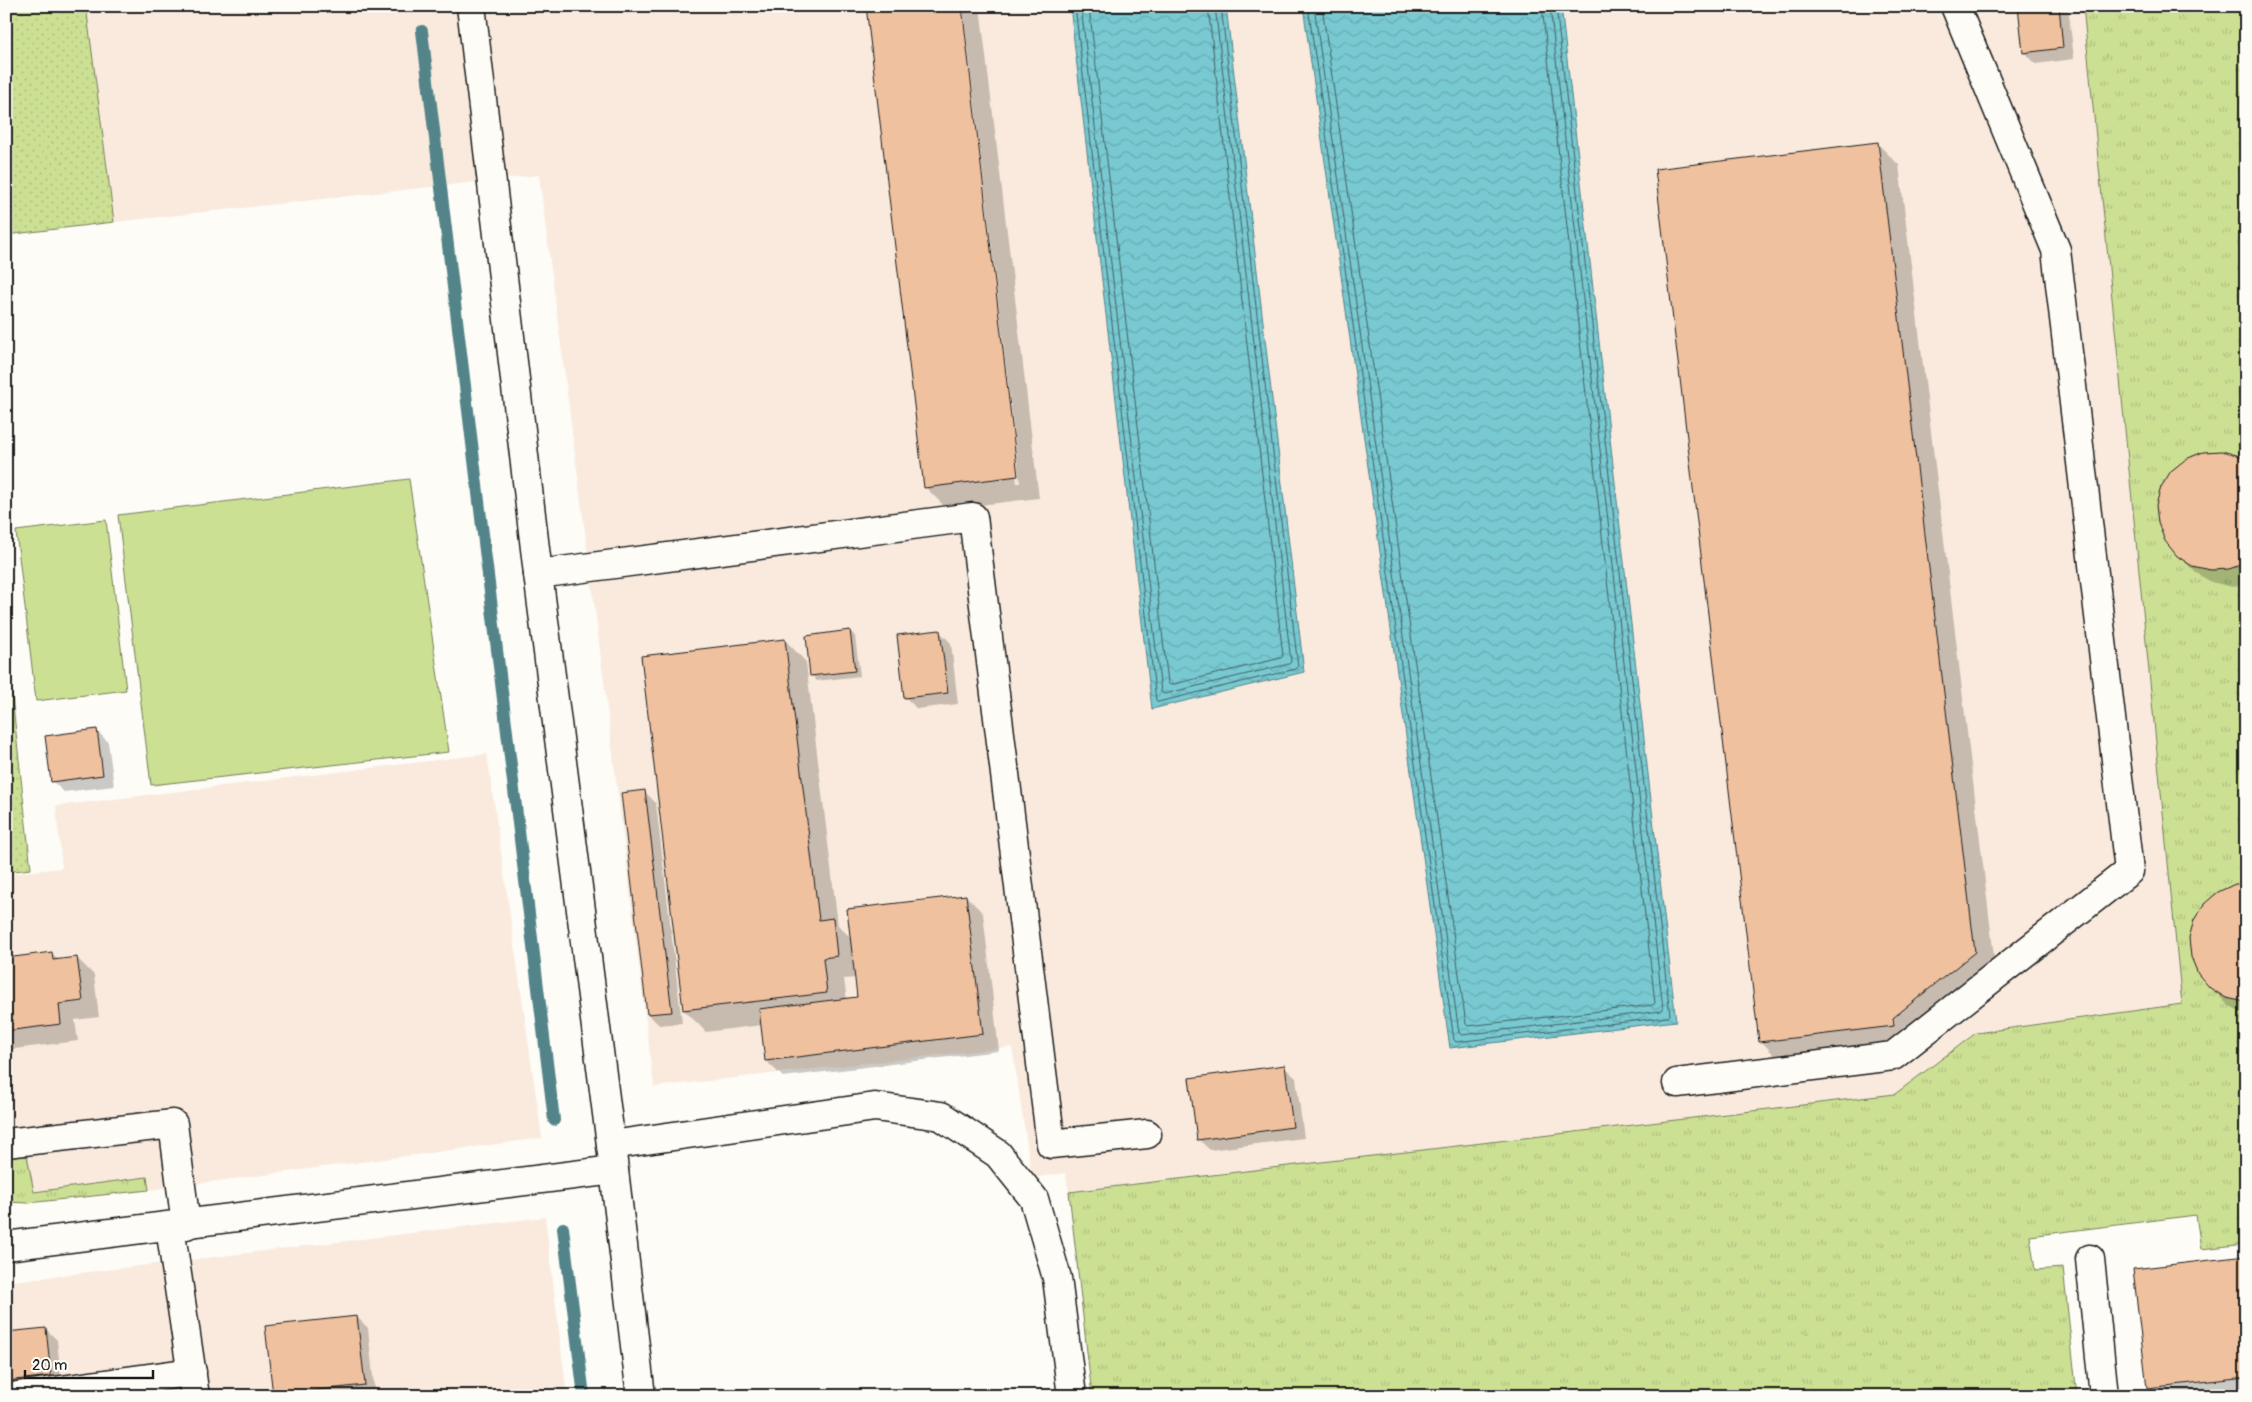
<svg xmlns="http://www.w3.org/2000/svg" width="2252" height="1402" font-family="Pangolin,sans-serif">
  <defs>
    <pattern id="grass-tufts" width="24" height="20" patternUnits="userSpaceOnUse" patternTransform="scale(1.25)"><rect width="24" height="20" fill="#cce094"/><path d="M3 7l-1-3M5 7V3M7 7l1-3M15 17l-1-3M17 17v-4M19 17l1-3" fill="none" stroke="#afc07f"/></pattern>
    <pattern id="park-dots" width="8" height="8" patternUnits="userSpaceOnUse" patternTransform="scale(1.25)"><rect width="8" height="8" fill="#cce094"/><path d="M2 2h.1M6 6h.1" fill="none" stroke="#afc07f" stroke-width="1.8" stroke-linecap="round"/></pattern>
    <pattern id="water-waves" width="16" height="10" patternUnits="userSpaceOnUse" patternTransform="scale(1.25)"><rect width="16" height="10" fill="#78c9d1"/><path d="M0 5q4-4 8 0t8 0" fill="none" stroke="#67acb3"/></pattern>
  </defs>
  <rect width="100%" height="100%" fill="#fdfcf7"/>
  <filter id="ink" filterUnits="userSpaceOnUse"><feTurbulence type="fractalNoise" baseFrequency=".02" numOctaves="2"/><feDisplacementMap in="SourceGraphic" scale="10" xChannelSelector="R" yChannelSelector="G"/><feConvolveMatrix kernelMatrix="1 2 1 2 8 2 1 2 1" color-interpolation-filters="sRGB"/></filter>
  <g filter="url(#ink)">
    <g fill="#f9eadd">
      <polygon points="86,6 2083,6 2182,1004 1976,1033 1896,1094 1069,1192 1065,1173 1032,1178 1012,1047 654,1087 594,602 539,175 114,222"/>
      <polygon points="487,754 542,1138 149,1190 28,1203 6,1202 6,874 62,868 56,806"/>
      <polygon points="545,1217 567,1396 6,1396 6,1282"/>
    </g>
    <g fill="url(#grass-tufts)" stroke="#747e58">
      <polygon points="2083,6 2246,6 2246,1244 2201,1249 2196,1215 2030,1236 2035,1270 2063,1268 2077,1396 1092,1396 1069,1192 1895,1094 1976,1033 2182,1004"/>
      <polygon points="27,1156 34,1192 147,1177 149,1190 28,1203 6,1202 6,1158"/>
    </g>
    <g fill="url(#park-dots)" stroke="#747e58">
      <polygon points="6,6 86,6 114,222 6,235"/>
      <polygon points="6,642 31,869 6,872"/>
    </g>
    <g fill="#cce094" stroke="#747e58">
      <polygon points="409,479 449,752 151,785 118,515"/>
      <polygon points="106,520 126,690 36,701 16,531"/>
    </g>
    <g fill="url(#water-waves)" stroke="#538489">
      <polygon points="1070,6 1226,6 1304,672 1152,709"/>
      <polygon points="1303,6 1561,6 1676,1021 1450,1048"/>
    </g>
    <g fill="#0003" fill-rule="evenodd">
      <polygon points="961,6 1017,483 1020,483 963,6 980,6 1039,498 947,509 925,487"/>
      <polygon points="2019,6 2068,6 2074,59 2036,64 2024,52"/>
      <polygon points="1877,143 1899,165 1996,973 1915,1040 1782,1063 1761,1041"/>
      <polygon points="2246,461 2246,585 2228,586 2211,582 2195,572 2178,555"/>
      <polygon points="850,631 855,636 860,676 817,681 811,675"/>
      <polygon points="940,632 951,643 958,704 917,709 906,698"/>
      <path d="M785 640 806 662 838 925 852 939 966 896 983 913 999 1051 783 1077 766 1061 762 1025 706 1032 684 1010ZM856 978 859 998 847 1000 844 979Z"/>
      <polygon points="97,731 108,742 114,786 64,792 52,781"/>
      <polygon points="644,791 656,803 682,1023 659,1025 648,1014"/>
      <polygon points="2246,885 2246,1015 2228,1005 2211,988"/>
      <polygon points="52,953 59,960 77,958 94,975 99,1017 75,1020 78,1041 6,1050 6,959"/>
      <polygon points="1284,1067 1296,1078 1304,1138 1210,1150 1198,1139"/>
      <polygon points="2246,1257 2246,1396 2156,1396 2148,1388"/>
      <polygon points="357,1317 368,1328 375,1396 274,1394"/>
      <polygon points="46,1329 57,1340 62,1387 6,1393 6,1333"/>
    </g>
    <g fill="none" stroke-linecap="round" stroke-linejoin="round">
      <g stroke="#416164" stroke-width="1">
        <polyline points="1075,6 1156,700 1158,702 1296,669 1298,667 1221,6"/>
        <polyline points="1081,6 1161,692 1164,694 1289,664 1291,662 1215,6"/>
        <polyline points="1089,6 1168,683 1170,685 1281,658 1283,656 1208,6"/>
        <polyline points="1308,6 1454,1040 1456,1042 1668,1017 1670,1015 1556,6"/>
        <polyline points="1314,6 1459,1033 1462,1035 1661,1011 1663,1009 1550,6"/>
        <polyline points="1322,6 1466,1024 1468,1026 1653,1005 1655,1003 1542,6"/>
      </g>
      <g stroke="#538489" stroke-width="12">
        <polyline points="422,31 554,1120"/>
        <polyline points="563,1228 584,1396"/>
      </g>
    </g>
    <g fill="#efc19f" stroke="#1c1c1c">
      <polygon points="866,6 962,6 1018,476 924,488"/>
      <polygon points="2018,6 2059,6 2063,48 2023,53"/>
      <polygon points="1878,142 1975,952 1893,1018 1894,1026 1759,1042 1655,169"/>
      <polygon points="2222,451 2240,456 2246,459 2246,563 2229,569 2211,570 2192,566 2177,556 2165,541 2158,523 2156,505 2161,487 2171,471 2186,459 2203,452"/>
      <polygon points="850,630 855,671 810,676 806,636"/>
      <polygon points="940,630 948,693 904,698 897,635"/>
      <polygon points="785,639 819,920 833,918 837,956 823,958 827,993 683,1010 641,656"/>
      <polygon points="97,729 103,775 51,782 45,736"/>
      <polygon points="645,790 672,1012 647,1014 621,793"/>
      <polygon points="2235,884 2246,884 2246,1002 2226,998 2210,988 2198,974 2191,957 2189,938 2194,920 2204,904 2218,892"/>
      <polygon points="966,895 983,1034 765,1061 759,1009 857,997 847,909"/>
      <polygon points="52,952 53,960 77,957 83,1001 59,1004 61,1024 6,1031 6,958"/>
      <polygon points="1285,1065 1293,1127 1197,1140 1189,1078"/>
      <polygon points="2246,1256 2246,1377 2147,1388 2133,1269"/>
      <polygon points="357,1316 365,1385 273,1395 265,1326"/>
      <polygon points="46,1328 51,1376 6,1381 6,1332"/>
    </g>
    <g fill="none" stroke-linecap="round" stroke-linejoin="round">
      <defs>
        <g id="minor">
          <polyline points="471,6 538,574 611,1145 641,1396"/>
          <polyline points="538,574 973,517 1051,1144 1147,1134"/>
          <polyline points="1677,1083 1893,1056 2129,871 2056,250 1955,6"/>
          <polyline points="6,1143 173,1124 186,1225"/>
          <polyline points="611,1145 875,1107 941,1116 998,1154 1034,1199 1057,1278 1072,1396"/>
          <polyline points="170,1227 195,1396"/>
          <polyline points="6,1246 614,1170"/>
          <polyline points="2090,1259 2104,1396"/>
          <polyline points="17,1396 192,1372"/>
        </g>
      </defs>
      <use href="#minor" stroke="#1c1c1c" stroke-width="31"/>
      <use href="#minor" stroke="#fdfcf7" stroke-width="28"/>
    </g>
  </g>
  <rect width="2252" height="1402" fill="none" stroke="#fdfcf7" stroke-width="25"/>
  <rect x="12" y="12" width="2227" height="1377" fill="none" stroke="#1c1c1c" stroke-width="2" filter="url(#ink)"/>
  <path d="M25 1370v8h128v-8" fill="none" stroke="#1c1c1c" stroke-width="2.5"/>
  <text x="32" y="1370" font-size="15" fill="#1c1c1c" stroke="#fdfcf7" stroke-width="4" paint-order="stroke">20 m</text>
</svg>
